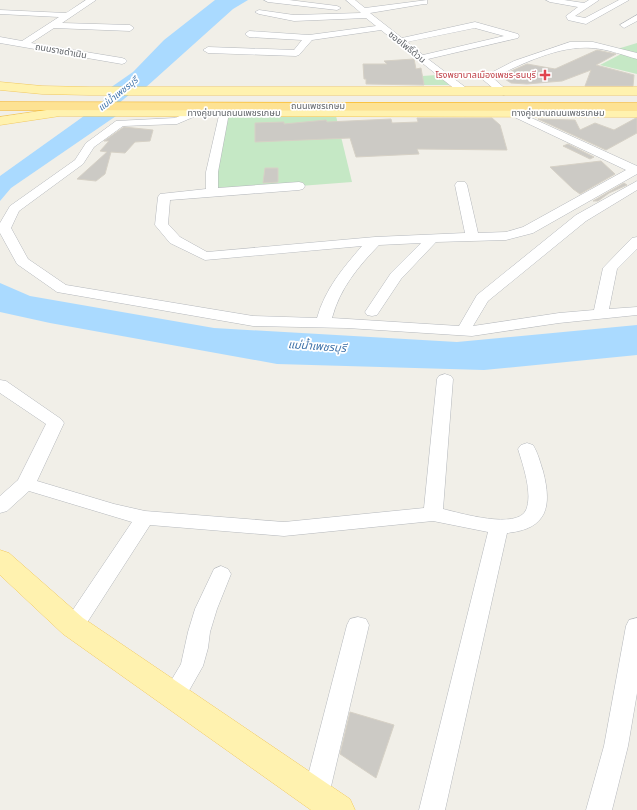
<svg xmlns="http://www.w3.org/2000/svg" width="637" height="810" font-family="Ubuntu,'Noto Sans Thai',sans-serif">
  <rect width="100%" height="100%" fill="#f1efe8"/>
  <g fill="#c5e8c5">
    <polygon points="637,43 637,74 600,65 623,53 614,50"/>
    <polygon points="437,75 450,85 424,85 422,76"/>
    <polygon points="336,116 352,182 206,193 220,117"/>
  </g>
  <g fill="#aadaff">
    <polygon points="215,0 248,0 233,9 145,88 110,88 133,72 164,40"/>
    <polygon points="84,116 116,116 11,188 0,201 0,176"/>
    <polygon points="0,283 30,296 214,328 457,342 637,325 637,355 484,370 277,364 50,323 0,312"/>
  </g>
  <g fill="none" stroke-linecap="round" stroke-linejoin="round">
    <polygon fill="#aadaff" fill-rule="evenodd" points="148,68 153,69 155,72 153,75 90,127 84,129 78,127 76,124 78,121 143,69"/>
  </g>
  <g fill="#cccac5" stroke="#d6d1c6">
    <polygon points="597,50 616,54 596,65 634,75 633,86 585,86 591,70 562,81 527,84 511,83 500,76 527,64 555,69"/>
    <polygon points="414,59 416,69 421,68 424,85 366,84 366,79 364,79 363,64 387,64 384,61"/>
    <polygon points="417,118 492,118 500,125 507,150 417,149 419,154 356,157 350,138 255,142 255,123 284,122 284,124 326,120 327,122 391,119 392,123 418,122"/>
    <polygon points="636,118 637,118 637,133 606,150 538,119 575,120 580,130 595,123 614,130"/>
    <polygon points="124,127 153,130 150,141 135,142 125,153 111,152 105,174 96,181 77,179 107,152 100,151 109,141 104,141"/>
    <polygon points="568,144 594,157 590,159 563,146"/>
    <polygon points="601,161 615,174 580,194 573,189 550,167"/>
    <polygon points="265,168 278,168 278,182 263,183"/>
    <polygon points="624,183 627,185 609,193 598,201 593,201"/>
    <polygon points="350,712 394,725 376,778 340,754"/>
  </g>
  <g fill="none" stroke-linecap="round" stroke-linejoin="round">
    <defs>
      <g id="minor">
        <polygon points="86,0 96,0 62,23 130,25 134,28 130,31 54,28 31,43 122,58 125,59 127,61 125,63 122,64 0,43 0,37 22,41 59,17 0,14 0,10 66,13"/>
        <polygon points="264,0 289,0 337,6 341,8 337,10 268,2"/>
        <path d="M346 0H355L365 8 427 0V4H424L370 13 402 38 475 22 518 34 519 36 518 38 428 59 469 90 470 92 469 94H461L381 30 312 40 299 55 296 56 208 53 203 50 208 47 294 50 302 40 249 37 245 34 249 31 309 35 376 26 366 18 294 21 259 14 255 12 259 10 294 15 361 13ZM475 28 504 36 423 55 407 42Z"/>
        <polygon points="546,0 564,0 584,3 589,0 599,0 575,16 585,18 619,0 629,0 586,24 568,20 566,16 578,7 550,2"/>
        <polygon points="637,15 637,21 624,28 620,25"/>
        <path d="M570 42H593L637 53V59C623 55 607 49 592 48 560 45 521 64 493 78L509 92 504 95 500 94 481 78 514 61Z"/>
        <path d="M194 110 199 113 198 115 177 124 123 126 94 147 83 164 19 211 11 228 28 259 66 285 253 316 317 318C325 289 343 268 362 246L205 260 170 243 155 225 158 197 160 194 206 189V172L220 111 224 110 229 113 218 172V188L299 182 303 183 305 186 303 189 299 190 170 200 168 224 180 237 207 252 375 237 465 233 455 185 457 182H465L467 185 478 233 506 232 523 227 626 170 510 115 509 113 510 111 514 110 637 166V174L533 233 506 240 436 242 401 279 377 315 372 316 367 315 365 312 391 273 421 243 379 245C358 267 340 288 332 318L459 326 477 295 576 215 637 181V190L586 221 488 301 473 326 559 313 594 310 603 268 632 238 637 237V249L617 269 609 309 637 307V315L559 323 472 336 347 328 253 326 57 292 17 264 0 233V223L10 206 75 160 86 143 116 121 175 118Z"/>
        <path d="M445 374 451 376 453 379 443 509C460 513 517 530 526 510 533 494 523 465 518 449L521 445 527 443 533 445C538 453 540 462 543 471 552 506 548 529 507 533L445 810H419L488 532 433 521 284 536 150 525 81 632 73 634 65 632 62 626 132 522 29 491 7 511 0 513V496L18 480 46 424 0 393V380L6 381 61 419 64 423 37 481 114 504 145 511 284 522 424 508 437 379 439 376Z"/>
        <polygon points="221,566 228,569 231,574 217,609 210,632 208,648 203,666 182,703 174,706 166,703 162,696 181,664 188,632 195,609 214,569"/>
        <polygon points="358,617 366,619 369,625 329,795 325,803 316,807 307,803 303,795 347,625 350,619"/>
        <polygon points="637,618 637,693 628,746 612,810 586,810 604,746 626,626 629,620"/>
      </g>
      <g id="major">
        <polygon points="0,82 42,86 89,87 637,87 637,95 89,95 42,94 0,90"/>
        <polygon points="60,108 637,109 637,117 60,116 0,125 0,117"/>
        <polygon points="0,550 9,553 83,618 350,799 355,810 311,810 63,634 0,575"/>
      </g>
      <polygon id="highway" points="0,102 637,103 637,111 0,110"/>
    </defs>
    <use href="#minor" stroke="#b5b8bc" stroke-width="1"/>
    <use href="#major" stroke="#f2c960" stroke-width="1"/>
    <use href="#highway" stroke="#f9ab00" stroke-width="1"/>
    <use href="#minor" fill="#fff" fill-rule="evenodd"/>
    <use href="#major" fill="#fff2af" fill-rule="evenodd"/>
    <use href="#highway" fill="#fde293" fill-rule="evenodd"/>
  </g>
  <path fill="#e0444e" stroke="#fff" stroke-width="1.5" d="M543 69h4v4h4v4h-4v4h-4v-4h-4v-4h4z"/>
  <g text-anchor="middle" stroke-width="3.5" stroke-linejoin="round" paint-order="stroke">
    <g font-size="9" fill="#5f6368" stroke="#fff">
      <text transform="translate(407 47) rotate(39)" y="3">ซอยโพธิ์ด้วน</text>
      <text transform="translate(61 51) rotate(10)" y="3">ถนนราชดำเนิน</text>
      <text x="318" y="109">ถนนเพชรเกษม</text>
      <text x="234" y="116">ทางคู่ขนานถนนเพชรเกษม</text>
      <text x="558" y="116">ทางคู่ขนานถนนเพชรเกษม</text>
    </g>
    <g font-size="9" fill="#be3a42" stroke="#fff" text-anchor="end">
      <text x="536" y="78">โรงพยาบาลเมืองเพชร-ธนบุรี</text>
    </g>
    <g font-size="9" font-style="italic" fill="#4174aa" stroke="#fff">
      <text transform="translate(118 94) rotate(-39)" y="3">แม่น้ำเพชรบุรี</text>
    </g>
    <g font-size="11" font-style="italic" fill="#4174aa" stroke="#fff">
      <text transform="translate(317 346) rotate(4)" y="4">แม่น้ำเพชรบุรี</text>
    </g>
  </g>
</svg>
